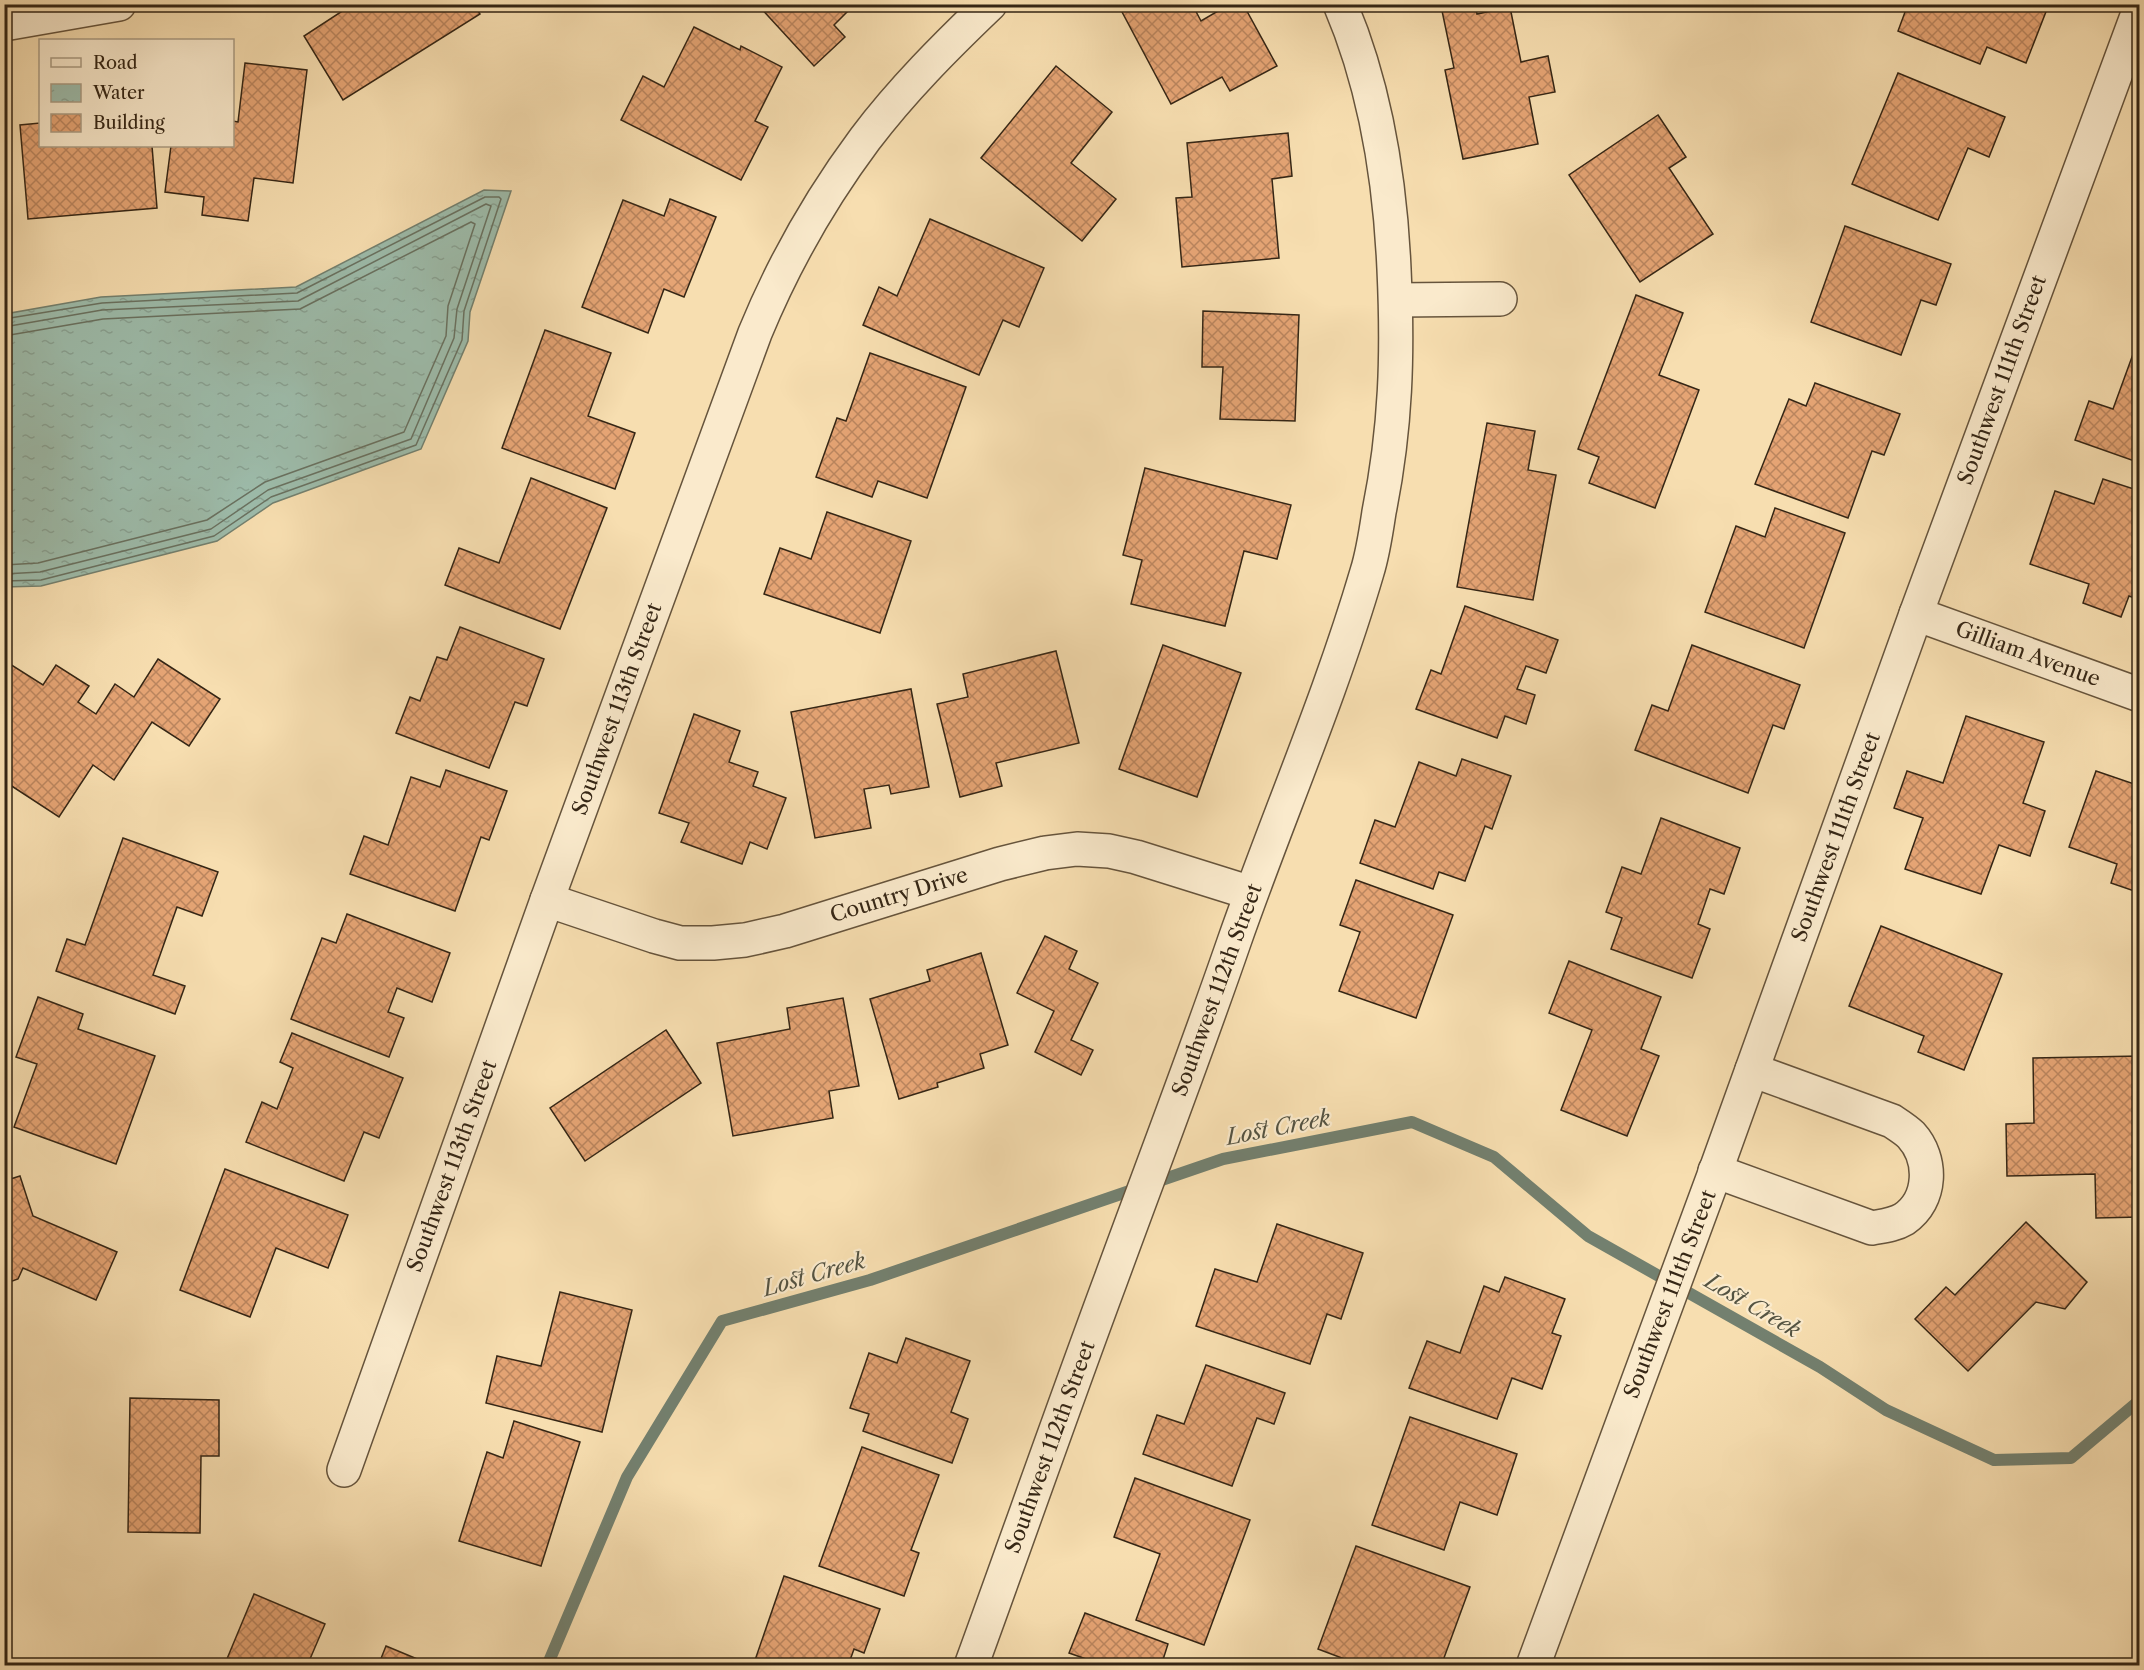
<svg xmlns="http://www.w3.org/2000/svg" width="2144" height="1670" font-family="'Libre Caslon Text',serif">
  <defs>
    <pattern id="water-ripples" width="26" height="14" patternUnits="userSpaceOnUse" patternTransform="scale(1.5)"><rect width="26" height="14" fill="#9dbcab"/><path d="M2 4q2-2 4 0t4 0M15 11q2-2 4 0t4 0" fill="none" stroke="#88a192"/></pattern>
    <pattern id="building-cross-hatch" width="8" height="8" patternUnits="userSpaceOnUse" patternTransform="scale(1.5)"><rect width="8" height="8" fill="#e5a474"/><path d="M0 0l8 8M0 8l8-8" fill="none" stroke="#ba855e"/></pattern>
  </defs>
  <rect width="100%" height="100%" fill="#f7deb0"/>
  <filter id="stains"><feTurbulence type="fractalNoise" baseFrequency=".00333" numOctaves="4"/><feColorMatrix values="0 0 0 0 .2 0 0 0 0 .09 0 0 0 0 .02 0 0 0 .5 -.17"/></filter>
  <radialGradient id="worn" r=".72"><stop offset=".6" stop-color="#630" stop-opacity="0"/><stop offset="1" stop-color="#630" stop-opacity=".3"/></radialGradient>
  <polygon fill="url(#water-ripples)" stroke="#73806f" stroke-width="1.5" points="484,190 511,191 470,312 468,341 421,449 273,503 217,541 41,586 5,587 5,314 101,297 296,287"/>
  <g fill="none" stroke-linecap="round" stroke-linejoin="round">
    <g stroke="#697160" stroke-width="1.5">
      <polyline points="4,319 102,303 297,293 485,197 499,197 501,199 464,311 462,340 416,445 271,497 214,536 41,580 4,581"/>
      <polyline points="4,327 102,310 298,301 486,204 491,206 457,309 454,338 411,439 268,490 211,529 40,572 4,574"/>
      <polyline points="4,336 103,319 300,309 471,222 475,224 448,306 446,336 404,432 265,482 207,520 38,563 4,565"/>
    </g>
    <polyline stroke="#73806f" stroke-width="12" points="547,1666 627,1477 722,1321 870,1280 1223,1159 1412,1122 1494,1157 1588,1236 1820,1367 1886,1410 1994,1460 2071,1458 2140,1400"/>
  </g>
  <g fill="url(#building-cross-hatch)" stroke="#352615" stroke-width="1.5">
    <polygon points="353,4 474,4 480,14 343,100 304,36"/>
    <polygon points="757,4 855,4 834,25 845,37 814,66"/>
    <polygon points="1132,4 1192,4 1201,21 1230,4 1243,4 1277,66 1230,91 1222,77 1171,104 1121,10"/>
    <polygon points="1448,4 1475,4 1477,14 1510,7 1521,62 1548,56 1555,92 1529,97 1538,144 1463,159 1445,70 1454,68 1441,6"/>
    <polygon points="1908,4 2049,4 2026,63 1987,47 1980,64 1898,31"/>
    <polygon points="694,27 740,50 741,46 782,67 755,121 768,127 741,180 621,120 643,76 664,87"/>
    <polygon points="245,63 307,70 293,183 254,178 248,221 202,215 204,197 165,192 171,146 232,146 232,121 238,122"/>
    <polygon points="1056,66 1112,112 1071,163 1116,199 1082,241 981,158"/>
    <polygon points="1898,73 2005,117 1989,157 1968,148 1938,220 1852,184"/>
    <polygon points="1658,115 1686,157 1669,168 1713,234 1640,282 1569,175"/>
    <polygon points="40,123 40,146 152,146 157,208 28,219 20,125"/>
    <polygon points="1288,133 1292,176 1272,179 1279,258 1182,267 1176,198 1192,197 1187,143"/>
    <polygon points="670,199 716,217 684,297 664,289 648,333 582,307 623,200 664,216"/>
    <polygon points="930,219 1044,268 1019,327 1003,320 979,375 863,325 879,287 897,296"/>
    <polygon points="1845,226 1951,264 1936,305 1921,300 1901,355 1811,322"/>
    <polygon points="1636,295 1683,313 1659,375 1699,390 1655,508 1589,483 1599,457 1578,449"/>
    <polygon points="1203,311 1299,315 1295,421 1220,419 1223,367 1202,367"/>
    <polygon points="545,330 611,353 588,416 635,433 615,489 502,448"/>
    <polygon points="2140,335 2140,463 2075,440 2089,401 2113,409"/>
    <polygon points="870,353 966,387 927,498 878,481 872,497 816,477 837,418 846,421"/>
    <polygon points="1815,383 1900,414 1884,455 1872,451 1848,518 1755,484 1789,399 1806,406"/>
    <polygon points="1487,423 1535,431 1528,470 1556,475 1533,600 1457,587"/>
    <polygon points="1145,468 1291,505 1277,559 1244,551 1225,626 1131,604 1142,560 1123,555"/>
    <polygon points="531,478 607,508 560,629 445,585 459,548 499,563"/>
    <polygon points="2103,479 2140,491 2140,600 2129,596 2121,617 2083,603 2089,584 2030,564 2055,491 2094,504"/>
    <polygon points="1775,508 1845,533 1804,648 1705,612 1736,526 1765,537"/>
    <polygon points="827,512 911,541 880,633 764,594 780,548 811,559"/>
    <polygon points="1465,606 1558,640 1546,673 1526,666 1517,689 1535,695 1526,724 1505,716 1497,738 1416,709 1431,670 1441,674"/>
    <polygon points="460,627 544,659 527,706 515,702 489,768 396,733 410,697 420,701 437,657 447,660"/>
    <polygon points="1163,645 1241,673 1197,797 1119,769"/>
    <polygon points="1692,645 1800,685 1784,729 1773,725 1748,793 1635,750 1652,705 1668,711"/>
    <polygon points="1056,651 1079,743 996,763 1002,786 960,797 937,704 968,697 963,674"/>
    <polygon points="158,659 220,699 189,746 152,722 114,780 93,765 59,817 4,781 4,672 10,664 43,685 56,665 89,686 78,702 96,714 115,684 134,697"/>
    <polygon points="911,689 929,787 891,794 889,785 864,789 871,828 815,838 791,712"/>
    <polygon points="694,714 740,731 729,762 758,772 753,786 786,798 767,849 750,842 742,864 681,842 689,823 659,813"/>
    <polygon points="1966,716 2044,742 2023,803 2045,811 2030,856 1999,845 1981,894 1905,869 1923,818 1894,808 1907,771 1943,783"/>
    <polygon points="1462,759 1511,776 1492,829 1485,826 1465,881 1439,872 1433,889 1360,863 1375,820 1395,827 1419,762 1456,776"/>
    <polygon points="446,770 507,791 489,840 481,837 455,911 350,874 364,836 388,845 411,777 440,787"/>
    <polygon points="2096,771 2140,786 2140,893 2111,883 2117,864 2069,847"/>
    <polygon points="1661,818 1740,848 1724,894 1710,889 1698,924 1710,929 1692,978 1611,949 1622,918 1606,912 1622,867 1641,874"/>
    <polygon points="123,838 218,872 202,916 177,907 153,975 185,986 175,1014 56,971 67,939 85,945"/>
    <polygon points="1356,880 1453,915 1416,1018 1339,991 1360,932 1340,925"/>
    <polygon points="347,914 450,953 432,1002 397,988 388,1012 404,1018 389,1057 291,1019 322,938 336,943"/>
    <polygon points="1881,926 2002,974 1964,1070 1918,1052 1924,1036 1849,1006"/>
    <polygon points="1045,936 1077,951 1069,969 1098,983 1071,1040 1093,1050 1081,1075 1035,1052 1054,1011 1017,993"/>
    <polygon points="981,953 1008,1045 980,1054 984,1068 937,1083 938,1087 899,1099 870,999 930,981 927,970"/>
    <polygon points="1569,961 1661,997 1641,1049 1659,1056 1627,1136 1561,1110 1592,1030 1549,1013"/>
    <polygon points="38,997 83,1014 78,1029 155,1056 116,1164 14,1127 37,1064 16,1057"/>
    <polygon points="843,998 859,1086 829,1091 833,1118 733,1136 717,1043 790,1029 787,1008"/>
    <polygon points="666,1030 701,1083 585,1161 550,1108"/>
    <polygon points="292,1033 403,1078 379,1138 364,1132 344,1181 246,1142 262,1102 277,1109 293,1068 280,1062"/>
    <polygon points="2140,1056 2140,1217 2096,1218 2095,1174 2007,1176 2006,1124 2034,1123 2033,1058"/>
    <polygon points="225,1169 348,1215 328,1268 276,1248 250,1317 180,1290"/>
    <polygon points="20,1176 33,1216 117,1252 96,1300 23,1268 18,1279 4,1284 4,1181"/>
    <polygon points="2026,1222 2087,1282 2065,1309 2036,1302 1968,1371 1915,1319 1946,1287 1955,1295"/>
    <polygon points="1277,1224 1363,1253 1341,1319 1327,1314 1310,1364 1196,1326 1215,1269 1257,1282"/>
    <polygon points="1505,1277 1565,1299 1552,1333 1561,1336 1542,1389 1512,1378 1497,1419 1409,1388 1427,1341 1460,1353 1484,1286 1499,1292"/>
    <polygon points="560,1292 632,1310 602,1432 486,1403 497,1356 541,1366"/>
    <polygon points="906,1338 970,1361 951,1412 968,1419 952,1463 863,1431 869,1414 850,1408 869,1353 897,1363"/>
    <polygon points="1206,1365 1285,1393 1274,1424 1257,1418 1232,1486 1143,1454 1157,1415 1184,1424"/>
    <polygon points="130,1398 219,1400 219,1456 201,1456 200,1533 128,1532"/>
    <polygon points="1410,1417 1517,1454 1497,1515 1460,1502 1444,1550 1372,1525"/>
    <polygon points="514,1421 580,1442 541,1566 459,1541 487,1452 503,1458"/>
    <polygon points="862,1447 939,1475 911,1550 919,1553 904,1596 819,1566"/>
    <polygon points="1135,1478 1250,1520 1204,1645 1136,1620 1160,1554 1114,1537"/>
    <polygon points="1356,1546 1470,1587 1441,1666 1363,1666 1318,1649"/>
    <polygon points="784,1576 880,1609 864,1653 854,1649 848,1666 753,1666"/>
    <polygon points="254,1594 325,1624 307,1666 224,1666"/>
    <polygon points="1085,1613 1168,1644 1161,1666 1087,1666 1089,1660 1069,1653"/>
    <polygon points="386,1646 434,1666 378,1666"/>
  </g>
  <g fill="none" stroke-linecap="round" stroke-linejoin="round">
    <defs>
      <g id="minor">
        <polyline points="4,24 119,4"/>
        <polyline points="1396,300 1500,299"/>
        <polyline points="1916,614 2140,695"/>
        <polyline points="547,900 654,936 680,943 713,943 745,940 785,931 1000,864 1045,853 1077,849 1109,851 1136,857 1251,893"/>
        <path d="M1715 1171 1872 1228C1883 1226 1894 1225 1904 1219 1932 1200 1933 1159 1911 1135 1906 1130 1898 1125 1892 1121L1752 1070"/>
        <path d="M344 1470 547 900 755 333C783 265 821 198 865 139 902 90 946 46 990 4"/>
        <path d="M971 1666C1018 1537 1063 1408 1111 1279 1152 1167 1195 1055 1234 942 1277 819 1330 698 1367 572 1373 553 1376 532 1379 512 1396 428 1398 354 1394 269 1390 178 1376 88 1340 4"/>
        <polyline points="1533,1666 1713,1178 1916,614 2140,8"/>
      </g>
    </defs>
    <use href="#minor" stroke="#66543c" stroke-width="36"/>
    <use href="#minor" stroke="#faeacc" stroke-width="33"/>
  </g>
  <g text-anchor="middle" stroke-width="4.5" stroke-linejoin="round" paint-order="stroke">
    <g font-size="21" fill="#352615" stroke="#faeacc">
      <text transform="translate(2002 380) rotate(-70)" y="7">Southwest 111th Street</text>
      <text transform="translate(2028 654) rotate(20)" y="7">Gilliam Avenue</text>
      <text transform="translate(617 709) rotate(-70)" y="7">Southwest 113th Street</text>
      <text transform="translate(1836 837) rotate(-70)" y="7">Southwest 111th Street</text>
      <text transform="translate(899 895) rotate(-17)" y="7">Country Drive</text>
      <text transform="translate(1217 990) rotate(-70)" y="7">Southwest 112th Street</text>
      <text transform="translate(452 1166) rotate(-70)" y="7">Southwest 113th Street</text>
      <text transform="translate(1670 1294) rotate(-69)" y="7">Southwest 111th Street</text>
      <text transform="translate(1050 1447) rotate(-70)" y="7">Southwest 112th Street</text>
    </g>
    <g font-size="22" font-style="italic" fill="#545342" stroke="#faeacc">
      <text transform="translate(1278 1127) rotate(-11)" y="8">Lost Creek</text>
      <text transform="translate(814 1274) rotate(-16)" y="8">Lost Creek</text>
      <text transform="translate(1753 1305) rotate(30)" y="8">Lost Creek</text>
    </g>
  </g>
  <rect width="2144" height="1670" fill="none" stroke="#f7deb0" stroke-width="24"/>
  <rect x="6" y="6" width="2132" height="1658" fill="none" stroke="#352615" stroke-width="3"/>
  <rect x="12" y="12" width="2120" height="1646" fill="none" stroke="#352615" stroke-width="1.5"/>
  <rect x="39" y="39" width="195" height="108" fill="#faeacc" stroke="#ab9c83" stroke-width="1.5"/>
  <rect x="51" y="58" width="30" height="9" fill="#faeacc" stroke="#ab9c83" stroke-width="1.5"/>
  <text x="93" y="69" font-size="18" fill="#352615">Road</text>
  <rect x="51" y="84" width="30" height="18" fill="url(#water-ripples)" stroke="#ab9c83" stroke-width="1.5"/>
  <text x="93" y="99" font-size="18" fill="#352615">Water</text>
  <rect x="51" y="114" width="30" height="18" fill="url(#building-cross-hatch)" stroke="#ab9c83" stroke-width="1.5"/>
  <text x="93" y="129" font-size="18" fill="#352615">Building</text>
  <rect width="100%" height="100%" filter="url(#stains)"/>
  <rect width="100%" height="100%" fill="url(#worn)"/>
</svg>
